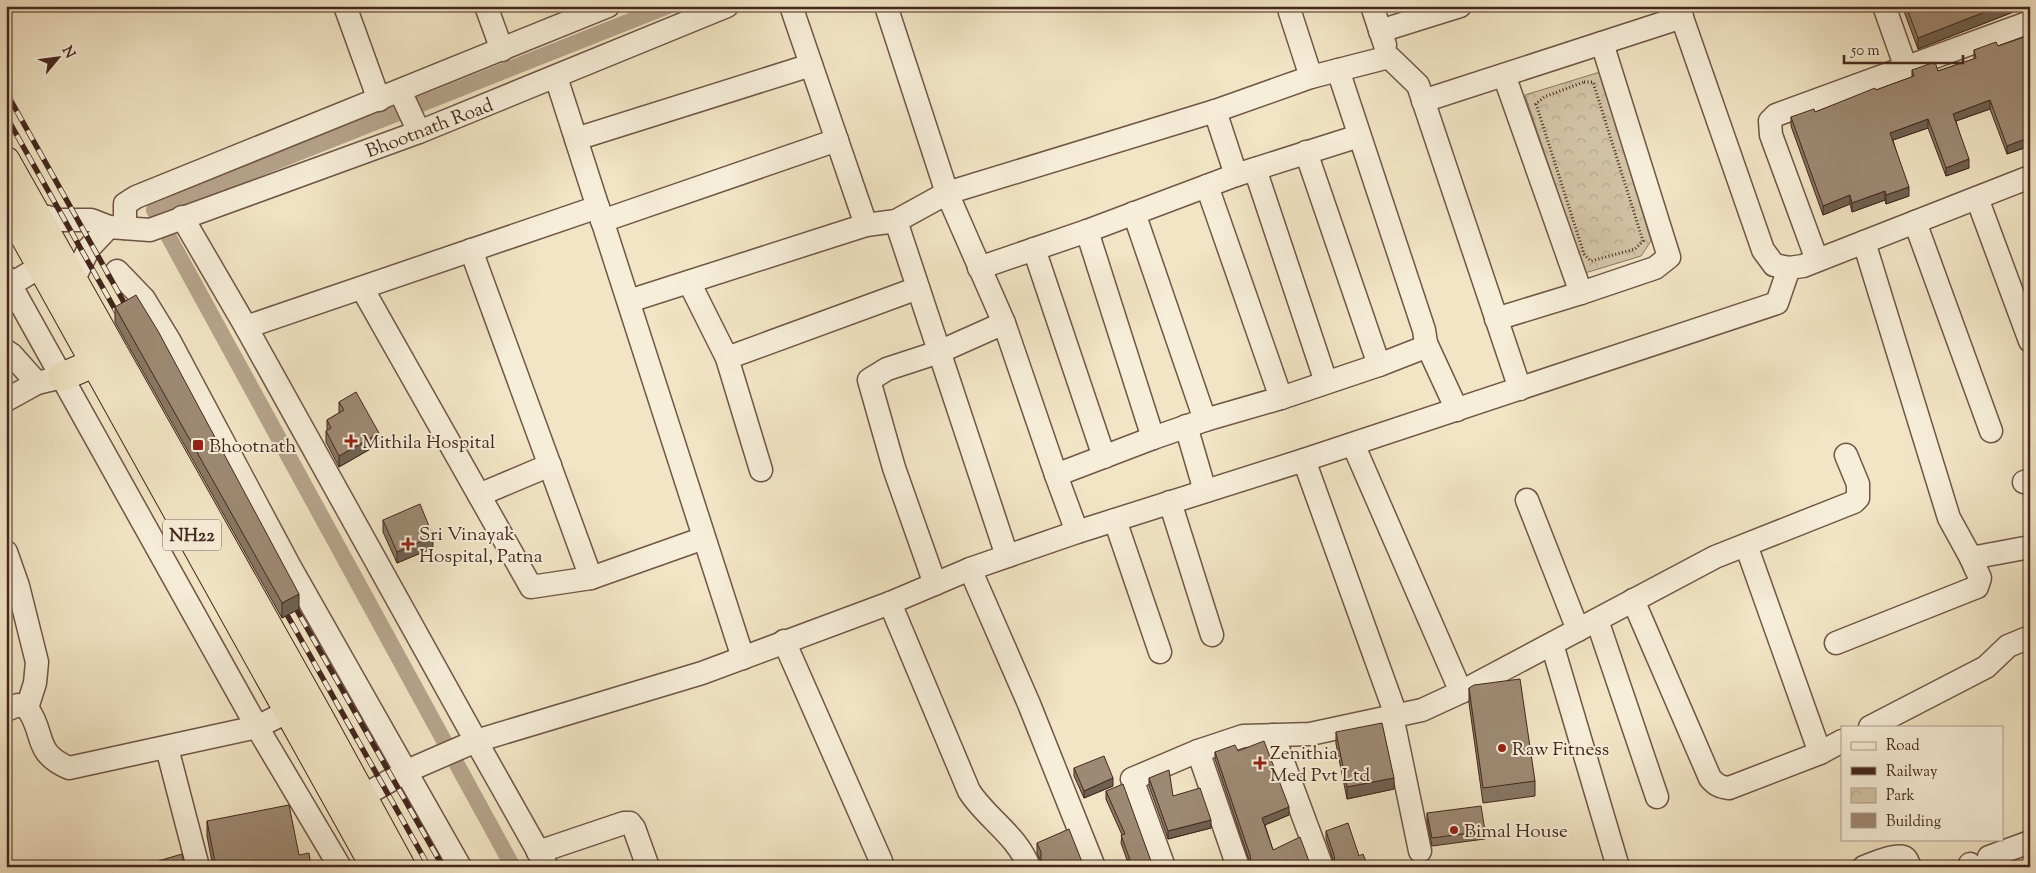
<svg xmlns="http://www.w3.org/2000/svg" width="2036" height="873" font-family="'Sorts Mill Goudy',serif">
  <defs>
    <pattern id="park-crowns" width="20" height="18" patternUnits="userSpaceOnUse" patternTransform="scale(1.25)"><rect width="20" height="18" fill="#d4c5a8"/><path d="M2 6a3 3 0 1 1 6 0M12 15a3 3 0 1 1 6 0" fill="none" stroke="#b7a990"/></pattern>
  </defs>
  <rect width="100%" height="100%" fill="#f2e5c5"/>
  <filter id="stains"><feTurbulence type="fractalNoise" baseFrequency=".004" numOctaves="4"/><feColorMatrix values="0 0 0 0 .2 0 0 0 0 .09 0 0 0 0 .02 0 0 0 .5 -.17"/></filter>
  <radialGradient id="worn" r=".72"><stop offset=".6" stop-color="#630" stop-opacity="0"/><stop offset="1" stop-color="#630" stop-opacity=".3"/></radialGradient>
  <polygon fill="url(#park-crowns)" stroke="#8c7662" points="1600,72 1651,241 1641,256 1585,273 1525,95"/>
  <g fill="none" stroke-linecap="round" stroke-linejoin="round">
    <polyline stroke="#b6a48c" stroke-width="16" points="513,867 154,210 668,6"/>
    <defs>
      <g id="minor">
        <polyline points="345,6 379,100"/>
        <polyline points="486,6 502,50"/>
        <polyline points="791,6 866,225"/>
        <polyline points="886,6 947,193 1215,111 1311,77"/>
        <polyline points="1288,6 1311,77 1389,57 1418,85 1520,389"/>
        <polyline points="1372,6 1385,45"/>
        <polyline points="1678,6 1763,250 1774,265 1789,268 1803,266 2030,177"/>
        <polyline points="1884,6 1906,68"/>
        <polyline points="1380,31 1460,6"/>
        <polyline points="1504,75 1581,293 1655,268 1669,257 1602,43"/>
        <polyline points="556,77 743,658"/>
        <polyline points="400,91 419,132"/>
        <polyline points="1423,101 1682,17"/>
        <polyline points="1215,111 1236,175"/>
        <polyline points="576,139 811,65"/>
        <polyline points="1306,152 1379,365"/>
        <polyline points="1255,169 1326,382"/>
        <polyline points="1207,186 1281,398"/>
        <polyline points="1977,198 2030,341"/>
        <polyline points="1134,213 1205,420"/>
        <polyline points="35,214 59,220 91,220 109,227 150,230 419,132 727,6"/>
        <polyline points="182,217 246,327 476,741 407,771 361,797"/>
        <polyline points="602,221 837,140"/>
        <polyline points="896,221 1007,556"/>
        <polyline points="1915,222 1991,431"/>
        <polyline points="125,228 125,204 136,197 608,6"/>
        <polyline points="1087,231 1153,438"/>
        <polyline points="1864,242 1949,518 1971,558 2030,547"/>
        <polyline points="1034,249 1104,457"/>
        <polyline points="471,250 591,578"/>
        <polyline points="1817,260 1771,135 1770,121 1776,115 2030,22"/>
        <polyline points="979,268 1087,231 1236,175 1359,136"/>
        <polyline points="117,271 144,299 169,340 290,567 460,867"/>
        <polyline points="6,277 257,727 340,867"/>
        <polyline points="73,281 89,248 109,227"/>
        <polyline points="689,282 727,358 761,470"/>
        <polyline points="10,285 33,271"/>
        <polyline points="362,288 531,587 591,578 704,538"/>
        <polyline points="629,301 866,225 896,221 947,193 1004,323"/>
        <polyline points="1496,319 1581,293"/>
        <polyline points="246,327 598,207"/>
        <polyline points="1426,343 1457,410"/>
        <polyline points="6,351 12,355 37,383"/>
        <polyline points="727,358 918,288"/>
        <polyline points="6,400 37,383 62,377"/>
        <polyline points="1186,426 1205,491"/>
        <polyline points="1304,460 1396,715"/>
        <polyline points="1056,475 1077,532"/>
        <polyline points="2024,482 2030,480"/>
        <polyline points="479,495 550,465"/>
        <polyline points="1527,500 1578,630"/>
        <polyline points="1170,502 1212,635"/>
        <polyline points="1115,520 1160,652"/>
        <polyline points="1746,545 1820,753"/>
        <polyline points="6,552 18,586 37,662 35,683 27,708"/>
        <polyline points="970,569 1029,704 1094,867"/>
        <polyline points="935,584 894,468 869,380 887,369 939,352 1004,323 1056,475 1153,438 1205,420 1281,398 1379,365 1420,349 1426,343 1424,330 1338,70"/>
        <path d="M1633 600 1710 778C1716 785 1720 787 1729 788L1820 753 1842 741"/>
        <path d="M890 603 969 791C986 818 1017 835 1029 867"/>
        <polyline points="1597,620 1657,797"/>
        <polyline points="784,641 881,861"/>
        <polyline points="1836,643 1977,587 1980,578 1971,558"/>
        <polyline points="1552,644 1618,867"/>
        <polyline points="1461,692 1715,557 1854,502 1858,498 1858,484 1846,455"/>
        <path d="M6 710 18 705 27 708C46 733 32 752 69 768L257 727 289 711"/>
        <polyline points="1392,716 1420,851"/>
        <polyline points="1870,727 1986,667 2008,646 2030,637"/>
        <polyline points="1273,735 1322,867"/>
        <polyline points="167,748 198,867"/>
        <polyline points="1198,751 1238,867"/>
        <polyline points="538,852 624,823 630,823 634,828 648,867"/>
        <polyline points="1989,857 2030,842"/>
        <polyline points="1970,864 1971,867"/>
        <polyline points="547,867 476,741 702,673 890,603 970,569 1077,532 1304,460 1777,303 1789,268"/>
        <polyline points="1164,867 1132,779 1198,751 1243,736 1310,734 1422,710 1461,692 1353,444"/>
        <path d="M1864 867C1872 864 1895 854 1903 857 1907 858 1908 863 1910 867"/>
      </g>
      <g id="highway">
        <polyline points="6,161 318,715 401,867"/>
        <polyline points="6,203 375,867"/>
        <polyline points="62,377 96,362"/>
      </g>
    </defs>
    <use href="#minor" stroke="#6f5647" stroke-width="25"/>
    <use href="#highway" stroke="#43271d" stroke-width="30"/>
    <polygon stroke="#43271d" stroke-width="3" stroke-dasharray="1 2.5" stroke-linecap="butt" points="1584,82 1593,82 1643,241 1635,249 1591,261 1584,254 1536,104 1544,97"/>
    <use href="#minor" stroke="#f7eed9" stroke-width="22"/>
    <use href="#highway" stroke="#f2e5c5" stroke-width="28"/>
    <defs>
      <g id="rail">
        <polyline points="6,92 131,315"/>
        <polyline points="6,116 121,320"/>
        <polyline points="290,598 443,867"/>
        <polyline points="281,604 429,867"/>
      </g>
    </defs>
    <use href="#rail" stroke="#43271d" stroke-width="5.5"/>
    <use href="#rail" stroke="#f7eed9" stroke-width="4" stroke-dasharray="11" stroke-linecap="butt"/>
  </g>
  <g fill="#887764" stroke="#43271d">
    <polygon points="1902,6 2016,6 2016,11 1918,49"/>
    <polygon points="2030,35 2030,146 2007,154 1990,109 1956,121 1969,168 1946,176 1928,128 1893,140 1909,196 1886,204 1885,200 1852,212 1850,204 1823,215 1791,126 1791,117 1815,112 1912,77 1912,70 1938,71 1974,59 1974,50 1998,46"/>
    <polygon points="115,307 299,609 282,618 115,322"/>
    <polygon points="339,402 379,444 339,467 326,442 326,431 327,430 327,420 339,413"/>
    <polygon points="383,520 433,548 397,563 383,532"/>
    <polygon points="1469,688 1535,781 1535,796 1483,803 1469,703"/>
    <polygon points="1336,732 1394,789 1347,799 1336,744"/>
    <polygon points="1238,751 1289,815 1265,825 1273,850 1310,867 1250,863 1215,759 1215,752"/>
    <polygon points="1074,768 1113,786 1084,798 1074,776"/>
    <polygon points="1149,778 1173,796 1211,828 1168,839 1149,786"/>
    <polygon points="1106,791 1152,864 1154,867 1127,867 1127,860 1121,843 1122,835 1106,799"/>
    <polygon points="1427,813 1485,831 1485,839 1432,846 1427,821"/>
    <polygon points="207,821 311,867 213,867 207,836"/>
    <polygon points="1326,831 1359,856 1334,863 1326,839"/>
    <polygon points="1037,843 1082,862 1086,867 1041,867 1041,862 1037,853"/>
  </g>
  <g fill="#6f6151" stroke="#43271d">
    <polygon points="2000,6 2016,6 2016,11 1918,49 1918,38"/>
    <polygon points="1990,100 1990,109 1953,122 1953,114"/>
    <polygon points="1928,119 1928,128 1890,141 1890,133"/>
    <polygon points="2030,134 2030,146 2007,154 2007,146"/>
    <polygon points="1969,159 1969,168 1946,176 1946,168"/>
    <polygon points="1909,187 1909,196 1886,204 1886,195"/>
    <polygon points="1885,191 1885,200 1852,212 1852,203"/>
    <polygon points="1850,195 1850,204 1823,215 1823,206"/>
    <polygon points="379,433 379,444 339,467 339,456"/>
    <polygon points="433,536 433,548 397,563 397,552"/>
    <polygon points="299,594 299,609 282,618 282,603"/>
    <polygon points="1113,778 1113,786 1084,798 1084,791"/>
    <polygon points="1394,778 1394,789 1347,799 1347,787"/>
    <polygon points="1289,807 1289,815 1262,826 1262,818"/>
    <polygon points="1211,820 1211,828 1168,839 1168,831"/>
  </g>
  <g fill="#9e8a74" stroke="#43271d">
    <polygon points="1906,6 2000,6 1918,38"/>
    <polygon points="2030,35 2030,137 2007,146 1990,100 1953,114 1969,159 1946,168 1928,119 1890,133 1909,187 1886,195 1885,191 1852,203 1850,195 1823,206 1791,117 1814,109 1815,112 1875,88 1876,90 1914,76 1912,70 1935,62 1938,71 1976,58 1974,50 1996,42 1998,46"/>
    <polygon points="136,295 158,331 299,594 282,603 115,307"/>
    <polygon points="356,392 379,433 339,456 326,431 331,428 327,420 344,410 339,402"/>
    <polygon points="420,504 433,536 397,552 383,520"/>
    <polygon points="1520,679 1535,781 1483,788 1469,688 1474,685"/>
    <polygon points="1382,723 1394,778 1347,787 1336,732"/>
    <polygon points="1264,741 1289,807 1262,818 1273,850 1300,837 1310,864 1303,867 1248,867 1251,861 1250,855 1215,752 1235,745 1238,751"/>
    <polygon points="1104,756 1113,778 1084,791 1074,768"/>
    <polygon points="1169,770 1173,796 1200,788 1211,820 1168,831 1149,778"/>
    <polygon points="1123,784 1152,864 1154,867 1129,867 1127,860 1130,860 1121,835 1125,834 1106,791"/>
    <polygon points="289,805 299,855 309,853 311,867 216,867 207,821"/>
    <polygon points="1481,806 1485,831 1432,838 1427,813"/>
    <polygon points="1348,823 1359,856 1363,854 1368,867 1331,867 1335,862 1334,855 1326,831"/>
    <polygon points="1069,829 1082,862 1086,867 1043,867 1041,862 1041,852 1037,843"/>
    <polygon points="182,854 185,867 138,867"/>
    <polygon points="1225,862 1228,867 1211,867"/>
  </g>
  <g fill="#8f2418" stroke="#f7eed9" stroke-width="2">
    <path d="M348.5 433.5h5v5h5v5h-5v5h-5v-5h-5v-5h5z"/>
    <rect x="192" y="439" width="12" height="12" rx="2.5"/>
    <path d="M405.5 536.5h5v5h5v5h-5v5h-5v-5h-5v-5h5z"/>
    <circle cx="1502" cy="748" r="5"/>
    <path d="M1257.5 755.5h5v5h5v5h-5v5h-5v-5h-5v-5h5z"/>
    <circle cx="1454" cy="830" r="5"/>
  </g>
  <g text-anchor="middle" stroke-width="4" stroke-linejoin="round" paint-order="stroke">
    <rect fill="#f7eed9" stroke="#796355" stroke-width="1" x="163" y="519.5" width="58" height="31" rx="4"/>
    <g font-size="18" font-weight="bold" fill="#43271d">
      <text x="192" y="541">NH22</text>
    </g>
    <g font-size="19" fill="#43271d" stroke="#f7eed9">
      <text transform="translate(429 127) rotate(-21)" y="7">Bhootnath Road</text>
    </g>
    <g font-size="19" fill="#43271d" stroke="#f7eed9" text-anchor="start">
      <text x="362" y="448">Mithila Hospital</text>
      <text x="209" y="452">Bhootnath</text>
      <text x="419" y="540">Sri Vinayak<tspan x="419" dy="22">Hospital, Patna</tspan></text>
      <text x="1512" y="755">Raw Fitness</text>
      <text x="1270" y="759">Zenithia<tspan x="1270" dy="22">Med Pvt Ltd</tspan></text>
      <text x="1464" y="837">Bimal House</text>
    </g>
  </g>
  <rect width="2036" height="873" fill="none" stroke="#f2e5c5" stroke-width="25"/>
  <rect x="8" y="8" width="2021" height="858" fill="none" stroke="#43271d" stroke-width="2.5"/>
  <rect x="12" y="12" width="2011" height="848" fill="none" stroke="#43271d"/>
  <rect x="1841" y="726" width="162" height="115" fill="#f7eed9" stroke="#af9e8e"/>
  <rect x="1851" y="742" width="25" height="8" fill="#f7eed9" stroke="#af9e8e"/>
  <text x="1886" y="750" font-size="15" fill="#43271d">Road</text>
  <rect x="1851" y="767" width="25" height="8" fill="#43271d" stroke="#af9e8e"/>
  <text x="1886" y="776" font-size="15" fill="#43271d">Railway</text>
  <rect x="1851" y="788" width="25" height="15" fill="url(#park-crowns)" stroke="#af9e8e"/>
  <text x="1886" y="800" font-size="15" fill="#43271d">Park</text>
  <rect x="1851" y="813" width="25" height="15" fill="#9e8a74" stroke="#af9e8e"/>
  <text x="1886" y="826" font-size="15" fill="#43271d">Building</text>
  <g transform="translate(58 58) rotate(61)" stroke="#f7eed9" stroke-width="4" paint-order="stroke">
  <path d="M0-4L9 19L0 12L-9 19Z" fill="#43271d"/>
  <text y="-8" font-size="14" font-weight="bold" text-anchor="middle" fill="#43271d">N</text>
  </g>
  <path d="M1844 55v8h119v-8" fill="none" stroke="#43271d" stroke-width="2.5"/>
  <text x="1851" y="55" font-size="15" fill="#43271d" stroke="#f7eed9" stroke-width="4" paint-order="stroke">50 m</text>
  <rect width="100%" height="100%" filter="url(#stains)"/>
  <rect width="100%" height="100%" fill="url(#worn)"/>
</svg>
